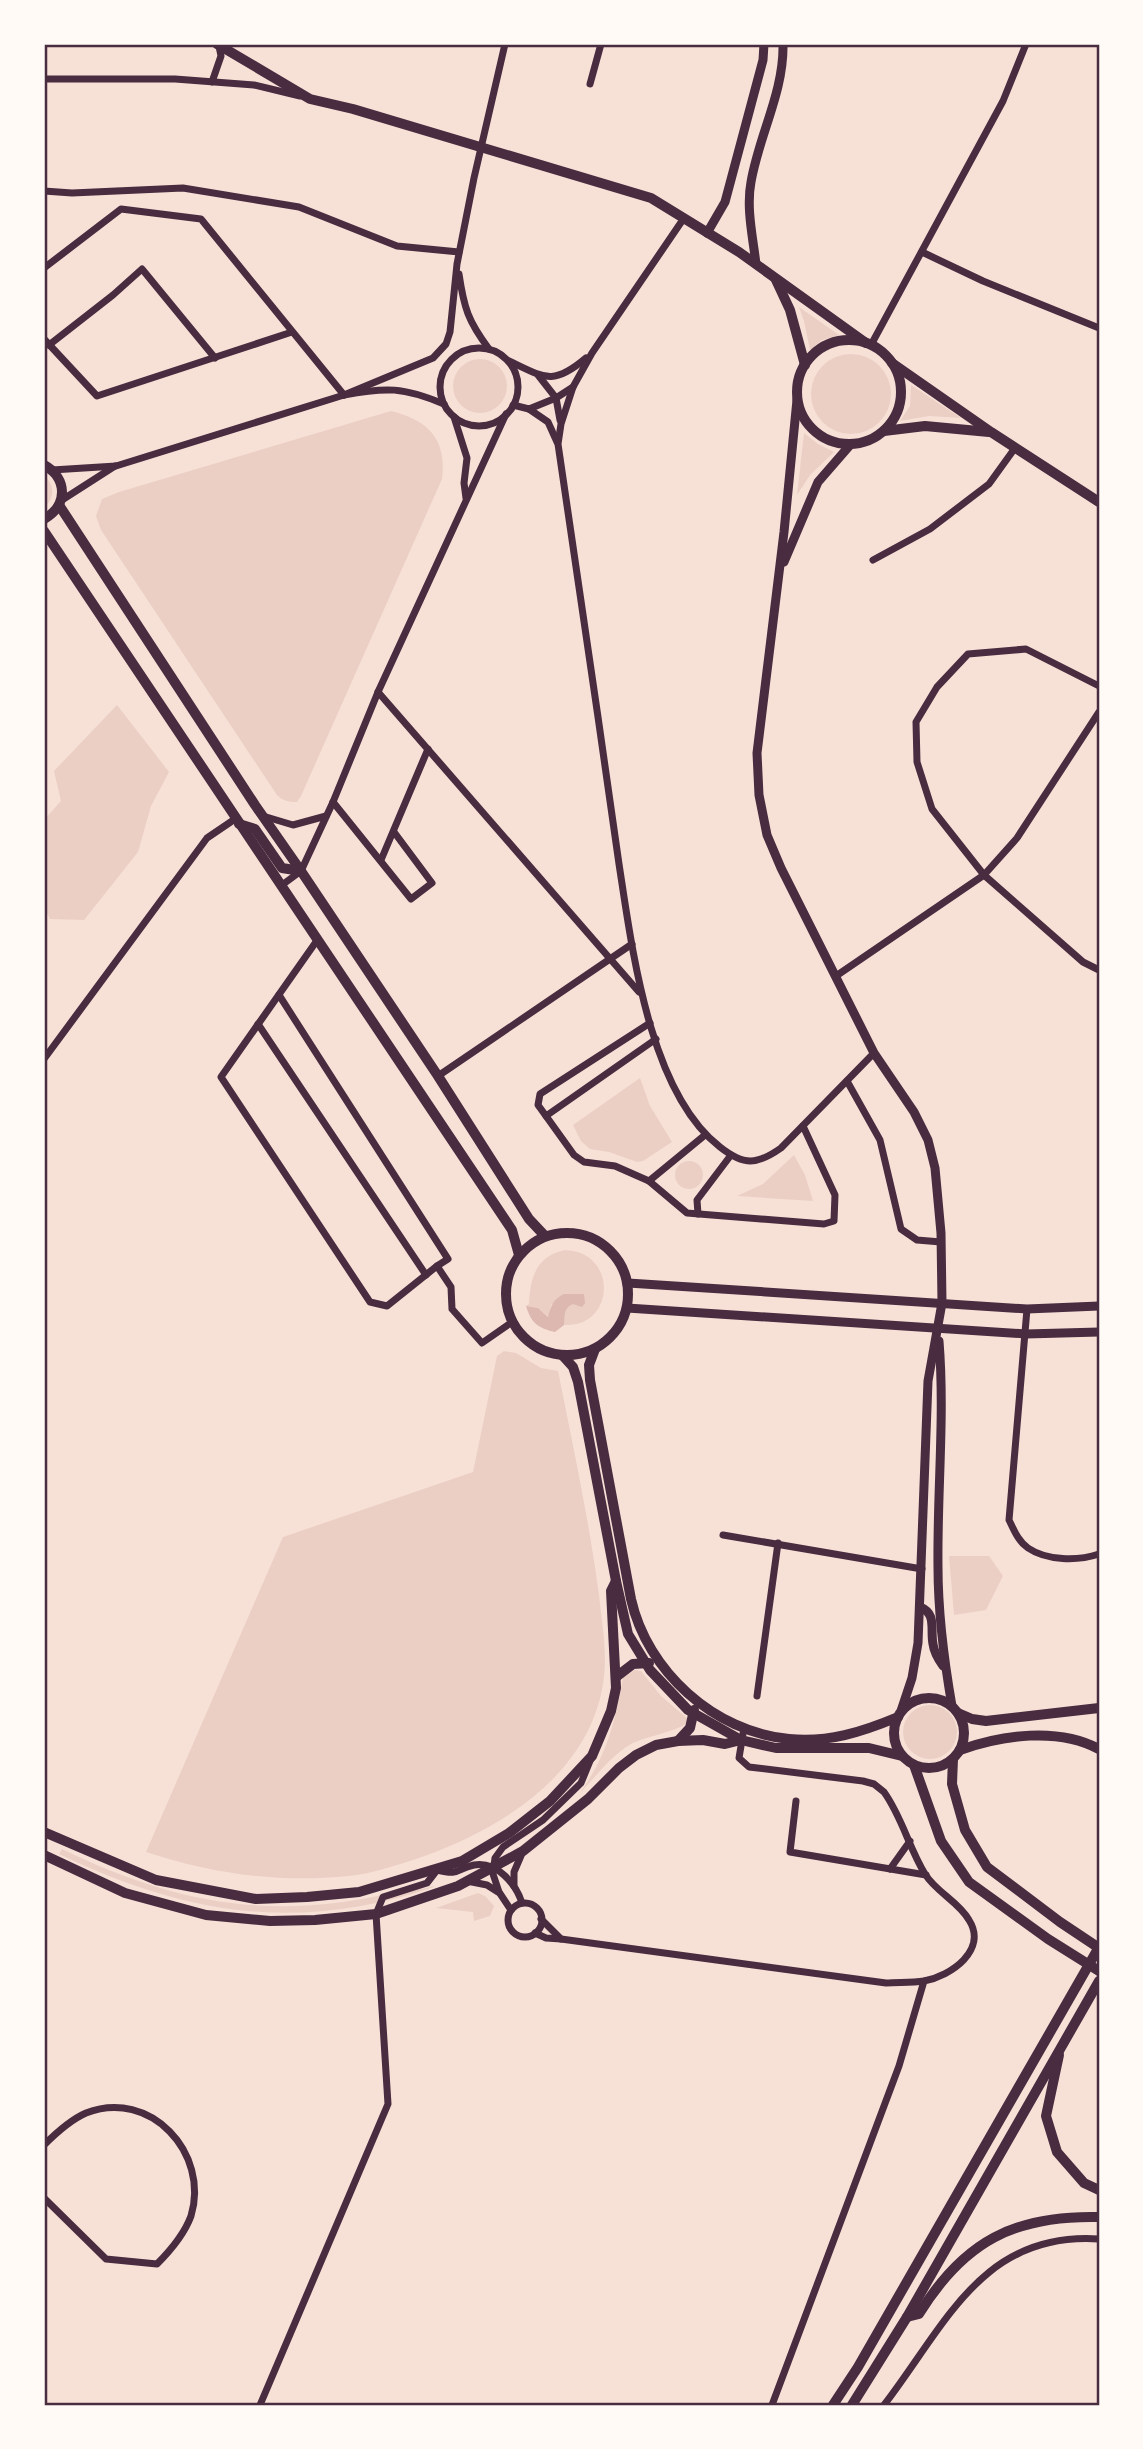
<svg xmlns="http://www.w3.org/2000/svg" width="1143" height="2449" font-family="'Space Grotesk',sans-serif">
  <rect width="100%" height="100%" fill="#f7e1d7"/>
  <g fill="#ebcfc5">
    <polygon points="799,307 839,335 822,340 810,350 804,321"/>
    <circle cx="851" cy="394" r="40"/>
    <circle cx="480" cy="386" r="27"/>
    <polygon points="911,385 961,418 929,416 900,421 910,406"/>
    <path d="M391 411C428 420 447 439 442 479L301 796 297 802C288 802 283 801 277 795L101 530 96 516 102 499 119 492Z"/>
    <polygon points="804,433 818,444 834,452 810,475 797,495"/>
    <path d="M44 475C55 485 55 498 44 508Z"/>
    <polygon points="117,705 169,772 151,806 138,852 84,920 50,919 44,907 44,820 61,801 54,771"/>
    <polygon points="640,1078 650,1106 672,1142 643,1161 637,1162 609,1152 590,1149 581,1141 573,1125"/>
    <polygon points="794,1155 805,1175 813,1201 737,1196 763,1184"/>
    <circle cx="689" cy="1175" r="14"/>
    <path d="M565 1250C619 1252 615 1328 564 1325V1311L584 1294H572L551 1305 549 1317 538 1308 526 1306 529 1304C530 1278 536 1256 565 1250Z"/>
    <path d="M504 1351 516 1353 541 1368 558 1371C573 1446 589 1520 599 1595 602 1624 608 1655 603 1684 588 1778 494 1834 410 1861 391 1867 369 1874 349 1876 279 1883 212 1874 146 1852L283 1537 473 1472 497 1356Z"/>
    <polygon points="949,1556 989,1556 1003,1576 986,1610 954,1615"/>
    <path d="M635 1670 641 1671 661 1696 688 1719V1722C680 1731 646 1736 631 1744 610 1756 595 1778 578 1795 605 1761 616 1720 623 1678Z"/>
    <circle cx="930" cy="1732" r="27"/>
    <path d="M62 1849C171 1902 267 1921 386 1894 402 1891 418 1891 433 1886L434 1887C297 1933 187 1915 59 1854Z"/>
    <polygon points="478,1893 485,1896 494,1906 490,1916 474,1921 473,1912 436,1908"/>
  </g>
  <path fill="#dcb8b0" d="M564 1294H584L585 1303 582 1307 573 1304C563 1309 565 1315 564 1325L555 1332C538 1328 531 1323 526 1306L538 1308 548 1317C551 1306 553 1299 564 1294Z"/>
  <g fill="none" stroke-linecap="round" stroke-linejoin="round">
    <g stroke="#4a2c40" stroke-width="7">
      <polyline points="44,79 175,79 254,85 300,96"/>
      <polyline points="212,82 221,56 219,46"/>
      <polyline points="590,84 601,44"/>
      <polyline points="44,191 72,193 183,188 299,207 397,246 459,252"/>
      <polyline points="922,252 983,281 1099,328"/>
      <polyline points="44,268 121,209 201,219 344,395"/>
      <path d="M459 274C464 308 468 321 489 349"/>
      <polyline points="44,339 97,396 292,332"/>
      <polyline points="49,345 113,295 142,269 215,358"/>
      <polyline points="871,345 1003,101 1026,44"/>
      <circle cx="479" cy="387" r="39"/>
      <path d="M509 361C545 378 553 386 586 358"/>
      <polyline points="538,375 556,398 560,420"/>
      <path d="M573 387 561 424 558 444C571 535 585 626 598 717 605 766 612 815 619 864 632 948 649 1092 720 1147 744 1166 757 1165 781 1148L874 1053"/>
      <polyline points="344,395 433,358 446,344 450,332 457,264 474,178 505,44"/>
      <polyline points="513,405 529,409 556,398 573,387 592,353 684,218"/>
      <polyline points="529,409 548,422 557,442"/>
      <polyline points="454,417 467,458 464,483 466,498"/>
      <path d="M52 470 116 466 344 395C386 387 403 387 444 404"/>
      <polyline points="62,500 115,466"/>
      <polyline points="873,560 930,529 989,484 1015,448"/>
      <polyline points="1099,686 1026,649 968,654 937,687 916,722 917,762 932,809 984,875 1083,962 1099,970"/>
      <polyline points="378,692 639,992"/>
      <polyline points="333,802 411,899 432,883 394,832"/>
      <polyline points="263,816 293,825 326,816"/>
      <polyline points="381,860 428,749"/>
      <polyline points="282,885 301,871 333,802 378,692 506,414"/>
      <polyline points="318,939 221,1077 370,1302 387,1306 437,1266 451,1287 452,1309 482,1343 512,1322"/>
      <polyline points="836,976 984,875 1017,838 1099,712"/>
      <polyline points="279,995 448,1259 437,1266"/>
      <polyline points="650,1023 540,1094 538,1105 546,1116 656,1039"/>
      <polyline points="258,1024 426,1275"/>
      <polyline points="44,1059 207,838 235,819"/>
      <polyline points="438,1076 632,944"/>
      <polyline points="847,1081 880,1140 901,1229 917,1240 941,1242"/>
      <polyline points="546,1116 574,1155 584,1162 615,1166 649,1181 687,1213 824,1224 834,1221 835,1195 803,1126"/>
      <polyline points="649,1181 705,1135"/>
      <polyline points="698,1214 697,1200 731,1155"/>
      <path d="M1027 1309 1009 1520C1014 1530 1018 1541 1028 1548 1047 1561 1078 1561 1099 1554"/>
      <polyline points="723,1535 922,1569"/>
      <polyline points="757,1696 778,1543"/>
      <polyline points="796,1801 790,1852 926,1875"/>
      <polyline points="890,1869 910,1841"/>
      <polyline points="467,1881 487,1885 498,1892"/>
      <polyline points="514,1886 514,1872 523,1851"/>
      <circle cx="525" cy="1920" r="17"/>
      <polyline points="511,1910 499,1892 493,1874 495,1858 503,1847 543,1820 581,1783 590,1761"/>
      <path d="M541 1919 561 1939 886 1983C898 1982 911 1983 924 1981 951 1976 988 1950 969 1920 959 1902 936 1892 925 1874 909 1848 902 1817 884 1792L874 1784 863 1781 749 1767 739 1758 744 1728"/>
      <polyline points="535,1933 546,1938 561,1939"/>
      <path d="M44 2145C56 2133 70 2120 86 2113 150 2088 210 2153 191 2216 184 2235 171 2250 157 2264L106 2259 44 2198"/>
      <path d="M260 2405 388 2104 376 1914 383 1897 427 1883 437 1870C461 1876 455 1869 474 1865 497 1861 516 1884 522 1903"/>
      <polyline points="772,2405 899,2066 924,1981"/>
      <path d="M884 2405C945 2326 982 2231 1099 2239"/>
    </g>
    <g stroke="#4a2c40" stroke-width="9">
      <polyline points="707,233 725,202 763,60 764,44"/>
      <path d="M756 264C753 238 746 208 751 182 759 135 784 92 783 44"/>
      <polyline points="797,400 784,532 757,753 759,795 767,835 781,868 874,1053 914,1112 928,1140 935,1168 941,1233 942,1303 928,1381 918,1643 912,1678 901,1711"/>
      <polyline points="784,562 818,482 851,444"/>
      <polyline points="628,1283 1027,1309 1099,1306"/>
      <polyline points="627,1308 1026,1334 1099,1332"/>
      <path d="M939 1341C945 1416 937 1492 938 1567 938 1613 944 1660 952 1706"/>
      <path d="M920 1607C937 1614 930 1628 933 1644 934 1652 938 1659 943 1666"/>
    </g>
    <g stroke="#4a2c40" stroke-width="10">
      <polyline points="217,44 310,99 353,109 651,198 739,252 866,343"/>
      <polyline points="776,280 790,310 805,365"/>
      <circle cx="849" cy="392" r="52"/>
      <polyline points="892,363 991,432 1099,502"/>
      <polyline points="884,431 925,426 989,432"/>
      <path d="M44 465C68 478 68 506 44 519"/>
      <polyline points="59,505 255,805 301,871 438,1076 529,1219 545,1236"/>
      <polyline points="44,531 512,1230 519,1255"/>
      <polyline points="239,824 255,829 282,868 301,871"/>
      <circle cx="567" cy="1294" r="61"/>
      <path d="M595 1349 589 1365 590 1380 631 1599C647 1671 714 1732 789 1739 828 1743 862 1732 898 1717"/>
      <polyline points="563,1356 573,1367 578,1382 616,1581 628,1634 650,1670 688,1710 741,1740 776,1748 869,1748 902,1756"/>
      <polyline points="616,1677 633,1664 649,1663"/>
      <circle cx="929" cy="1733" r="35"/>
      <polyline points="678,1741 690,1728 694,1710"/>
      <polyline points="953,1759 952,1784 965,1830 987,1867 1060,1922 1099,1948"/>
      <polyline points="914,1765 941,1841 969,1882 1048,1939 1099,1971"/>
      <polyline points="44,1832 156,1880 256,1899 307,1897 359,1892 462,1861 509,1833 550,1801 592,1756 611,1711 616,1688 611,1591 616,1581"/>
      <polyline points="44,1855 125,1893 206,1915 270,1921 315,1920 376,1914 458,1886 523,1851 588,1799 619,1768 636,1755 656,1745 678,1741 703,1740 725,1744 741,1740"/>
    </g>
    <g stroke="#4a2c40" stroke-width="10">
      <polyline points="958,1713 972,1719 986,1721 1099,1708"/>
      <path d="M960 1750C1002 1735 1058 1727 1099 1749"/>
      <polyline points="1059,2055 1046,2116 1057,2152 1084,2183 1099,2190"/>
      <path d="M907 2317 919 2314C964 2241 1015 2215 1099 2217"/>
      <polyline points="833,2405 858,2367 1099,1947"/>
      <polyline points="852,2405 907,2317 1099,1981"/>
    </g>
  </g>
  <rect width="1143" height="2449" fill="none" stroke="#fffaf5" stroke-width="91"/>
  <rect x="46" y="46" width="1052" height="2358" fill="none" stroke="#4a2c40" stroke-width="2.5"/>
</svg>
